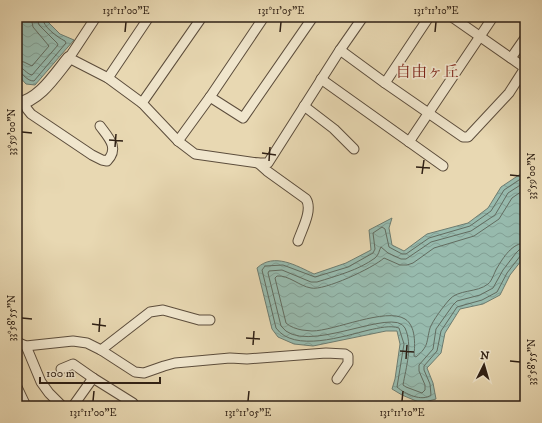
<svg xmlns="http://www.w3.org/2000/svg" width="542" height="423" font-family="'IM FELL DW Pica','Noto Serif JP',serif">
  <defs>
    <pattern id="water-waves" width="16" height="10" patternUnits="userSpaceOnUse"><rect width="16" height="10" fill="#97baad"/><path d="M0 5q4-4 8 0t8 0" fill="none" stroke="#829f94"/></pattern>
  </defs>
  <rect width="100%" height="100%" fill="#e8d8b2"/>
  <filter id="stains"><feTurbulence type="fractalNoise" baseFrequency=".005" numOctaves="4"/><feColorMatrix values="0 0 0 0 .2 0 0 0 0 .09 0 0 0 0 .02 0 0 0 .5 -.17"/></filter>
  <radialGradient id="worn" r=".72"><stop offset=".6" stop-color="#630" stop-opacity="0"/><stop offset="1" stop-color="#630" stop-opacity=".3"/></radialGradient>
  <g fill="url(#water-waves)" stroke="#6d7c70">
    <polygon points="17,17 46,17 46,20 60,34 74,40 35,85 26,84 17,74"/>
    <path d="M525 171V256L510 275 500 295 483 304 460 309 445 333 441 353 427 368 433 383 436 399 421 403 402 395 392 389 395 379 400 344 397 331H386L313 346 294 344 278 337 272 329 257 268C274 252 297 266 314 274L346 263 371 250 369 230 392 218 389 228 392 245 404 251 427 234 468 223 488 208 501 187Z"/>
  </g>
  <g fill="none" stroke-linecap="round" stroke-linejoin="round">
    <g stroke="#626c60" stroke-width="1">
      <polyline points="17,61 24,62 32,66 49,46 33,27 31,17"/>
      <path d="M17 67C24 67 26 74 32 75L58 45 57 43 39 25 37 17"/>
      <path d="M17 72C24 73 26 81 34 81L66 43 65 41C57 37 43 27 42 17"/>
      <path d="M525 176 504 190 491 211 470 226 429 238 406 254H402L389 247 385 229 382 227 373 233 375 249 373 253 348 267 315 277 283 265 265 266 262 270 276 328C294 353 344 336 369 330 379 328 390 325 399 328L404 344 397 387C405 394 422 402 431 395L430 384 424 370V366L437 351 441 331 457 307 482 300 497 292 507 273 521 255 525 254"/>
      <path d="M525 182 508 193 495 215 471 231 431 242 406 259H401L388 253 381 247C379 250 379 255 375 258 359 270 336 276 317 282H311L282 270 269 271 268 273 281 326C303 358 394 305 405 328 413 345 406 368 403 385L406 387 422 393 425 390V385L419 371V365L433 349 436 329 453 305 457 301 480 295 493 288 503 270 516 253 520 249H525"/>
      <path d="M525 189 512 198 499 219 474 236 434 248 413 263 407 265H400L384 258C373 268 324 291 311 288 299 286 289 275 277 276L275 278 286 323C290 327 297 329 302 330 305 330 309 331 312 331 334 331 386 307 405 319 416 326 415 344 414 356L416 357C429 346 426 343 430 328 433 320 443 307 449 300 458 289 477 293 488 284 492 281 494 273 497 268 503 258 512 243 525 243"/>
    </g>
    <defs>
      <g id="minor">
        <polyline points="96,17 69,58 108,78 142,103 178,141 195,154 258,163 268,163 340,50 363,17"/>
        <polyline points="340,50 385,83 463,137 468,137 509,93 525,68 452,17"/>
        <polyline points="511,58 525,38"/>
        <polyline points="108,78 149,17"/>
        <polyline points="321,79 443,166"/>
        <polyline points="385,83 429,17"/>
        <polyline points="210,97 243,118 313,17"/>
        <path d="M24 102 27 109 31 114 92 155 102 160 107 161C120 148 108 137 100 126"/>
        <polyline points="142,103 202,17"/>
        <polyline points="304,106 334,129 354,149"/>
        <polyline points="178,141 210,97 264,17"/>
        <polyline points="409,142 493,17"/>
        <path d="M258 163 267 171 306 199C313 210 302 229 298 241"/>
        <polyline points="17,342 26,346 73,341 87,343 101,350 135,372 144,373 164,366 175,363 230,358 247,359 326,353 345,354 348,356 348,363 337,379"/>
        <polyline points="26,346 41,382 49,393 62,406"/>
        <polyline points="101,350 150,312 163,310 199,320 210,320"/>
        <polyline points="61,369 73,364 93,378 133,403 134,406"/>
        <polyline points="17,387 26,406"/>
        <polyline points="73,406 93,378"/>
      </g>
      <path id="tertiary" d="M17 104C40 100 55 75 69 58"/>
    </defs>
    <use href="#minor" stroke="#5c4d3c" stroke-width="11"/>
    <use href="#tertiary" stroke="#5c4d3c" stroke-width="14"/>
    <use href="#minor" stroke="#f0e6cd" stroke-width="9"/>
    <use href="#tertiary" stroke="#f0e6cd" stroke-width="12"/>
  </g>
  <path fill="none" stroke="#2e1f14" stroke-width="1.5" d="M125 32 126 22M280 32 281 22M435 32 436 22M22 132 32 133M109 140 123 141M115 147 116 134M262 153 276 155M269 161 270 147M416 167 430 168M422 174 424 160M510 175 520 176M22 318 32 319M92 324 106 326M99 332 100 318M246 338 260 339M253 345 254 331M400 351 414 352M406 359 407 345M510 361 520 362M93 401 94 391M248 401 249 391M402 401 403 391"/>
  <g text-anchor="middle" stroke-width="3.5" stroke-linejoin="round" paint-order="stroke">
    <g font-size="16" fill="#7a1f14" stroke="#f0e6cd">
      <text x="427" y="77">自由ヶ丘</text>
    </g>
  </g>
  <rect width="542" height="423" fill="none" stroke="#e8d8b2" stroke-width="44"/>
  <g transform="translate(484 365) rotate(5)" stroke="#f0e6cd" stroke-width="3" paint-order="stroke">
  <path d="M0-3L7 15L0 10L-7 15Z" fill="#2e1f14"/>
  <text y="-6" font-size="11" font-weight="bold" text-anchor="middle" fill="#2e1f14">N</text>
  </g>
  <path d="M40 377v6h120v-6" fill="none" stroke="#2e1f14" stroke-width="2"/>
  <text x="46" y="377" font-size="12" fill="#2e1f14" stroke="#f0e6cd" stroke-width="3" paint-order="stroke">100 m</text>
  <rect x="22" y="22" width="498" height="379" fill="none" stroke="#2e1f14" stroke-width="1.5"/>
  <g font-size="10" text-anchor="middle" fill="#2e1f14">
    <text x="126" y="14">131°11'00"E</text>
    <text x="281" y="14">131°11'05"E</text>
    <text x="436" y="14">131°11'10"E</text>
    <text transform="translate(11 132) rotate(-90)" y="4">33°59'00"N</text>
    <text transform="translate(531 176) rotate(-90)" y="4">33°59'00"N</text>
    <text transform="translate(11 318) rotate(-90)" y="4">33°58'55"N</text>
    <text transform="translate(531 362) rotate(-90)" y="4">33°58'55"N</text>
    <text x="93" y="416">131°11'00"E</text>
    <text x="248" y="416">131°11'05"E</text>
    <text x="402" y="416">131°11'10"E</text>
  </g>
  <rect width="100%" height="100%" filter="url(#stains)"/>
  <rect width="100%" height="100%" fill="url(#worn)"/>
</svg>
